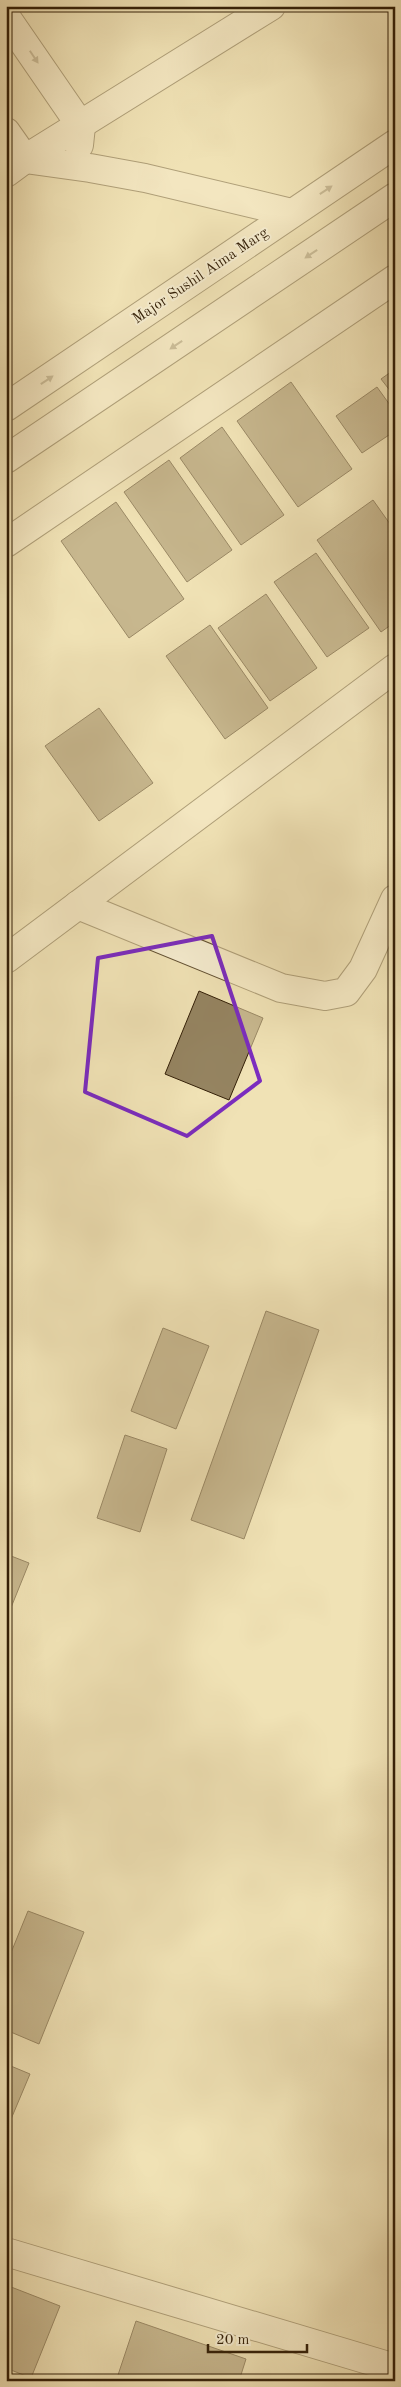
<svg xmlns="http://www.w3.org/2000/svg" width="401" height="2387" font-family="'Old Standard TT',serif">
  <rect width="100%" height="100%" fill="#f0e2b5"/>
  <filter id="stains"><feTurbulence type="fractalNoise" baseFrequency=".004" numOctaves="4"/><feColorMatrix values="0 0 0 0 .2 0 0 0 0 .09 0 0 0 0 .02 0 0 0 .5 -.17"/></filter>
  <radialGradient id="worn" r=".72"><stop offset=".6" stop-color="#630" stop-opacity="0"/><stop offset="1" stop-color="#630" stop-opacity=".3"/></radialGradient>
  <g fill="#958461" stroke="#331f07">
    <polygon points="395,369 395,397 381,379"/>
    <polygon points="291,382 352,469 298,507 237,421"/>
    <polygon points="377,387 395,412 395,431 362,453 336,416"/>
    <polygon points="222,427 284,515 241,545 180,458"/>
    <polygon points="169,460 232,550 187,582 124,492"/>
    <polygon points="373,500 395,531 395,622 381,632 317,540"/>
    <polygon points="116,502 184,599 129,638 61,541"/>
    <polygon points="316,553 369,628 327,657 274,582"/>
    <polygon points="266,594 317,668 270,701 218,628"/>
    <polygon points="210,625 268,708 225,739 166,656"/>
    <polygon points="99,708 153,783 99,821 45,746"/>
    <polygon points="199,991 263,1018 229,1100 165,1074"/>
    <polygon points="266,1311 319,1330 244,1539 191,1520"/>
    <polygon points="163,1328 209,1346 176,1429 131,1411"/>
    <polygon points="125,1435 167,1449 140,1532 97,1518"/>
    <polygon points="6,1554 29,1563 6,1620"/>
    <polygon points="28,1911 84,1932 39,2044 6,2030 6,1965"/>
    <polygon points="6,2064 30,2074 6,2131"/>
    <polygon points="6,2285 60,2306 31,2378 6,2368"/>
    <polygon points="136,2321 246,2359 239,2381 116,2381"/>
  </g>
  <g fill="none" stroke-linecap="round" stroke-linejoin="round">
    <defs>
      <g id="minor">
        <polyline points="6,17 81,126 79,145"/>
        <polyline points="6,132 25,159 90,168 145,178 292,213"/>
        <polyline points="6,173 25,159 271,6"/>
        <polyline points="6,407 395,144"/>
        <polyline points="6,459 395,197"/>
        <polyline points="6,543 395,279"/>
        <polyline points="78,905 281,988 325,996 346,992 363,969 395,899"/>
        <polyline points="6,959 395,668"/>
        <polyline points="6,2252 395,2368"/>
      </g>
    </defs>
    <use href="#minor" stroke="#625032" stroke-width="30"/>
    <use href="#minor" stroke="#f5eccf" stroke-width="28"/>
  </g>
  <defs><path id="oneway-solid" d="M-6-.8H1V-3.2L6.5 0L1 3.2V.8H-6Z" transform="scale(1.25)"/></defs>
  <g fill="#9e9075">
    <use href="#oneway-solid" transform="translate(34 57) rotate(56)"/>
    <use href="#oneway-solid" transform="translate(326 190) rotate(-34)"/>
    <use href="#oneway-solid" transform="translate(311 254) rotate(146)"/>
    <use href="#oneway-solid" transform="translate(176 345) rotate(146)"/>
    <use href="#oneway-solid" transform="translate(47 380) rotate(-34)"/>
  </g>
  <path d="M0 0H401V2387H0ZM212 936 260 1081 187 1136 85 1092 98 958Z" fill="#f0e2b5" fill-opacity=".55" fill-rule="evenodd"/>
  <path fill="none" stroke="#7b2cbf" stroke-width="4" stroke-linejoin="round" d="M212 936 260 1081 187 1136 85 1092 98 958Z"/>
  <g text-anchor="middle" stroke-width="4" stroke-linejoin="round" paint-order="stroke">
    <g font-size="15" fill="#331f07" stroke="#f5eccf">
      <text transform="translate(200 275) rotate(-34)" y="5">Major Sushil Aima Marg</text>
    </g>
  </g>
  <rect width="401" height="2387" fill="none" stroke="#f0e2b5" stroke-width="25"/>
  <rect x="8" y="8" width="386" height="2372" fill="none" stroke="#331f07" stroke-width="2.5"/>
  <rect x="12" y="12" width="376" height="2362" fill="none" stroke="#331f07"/>
  <path d="M208 2344v8h99v-8" fill="none" stroke="#331f07" stroke-width="2.5"/>
  <text x="216" y="2344" font-size="15" fill="#331f07" stroke="#f5eccf" stroke-width="4" paint-order="stroke">20 m</text>
  <rect width="100%" height="100%" filter="url(#stains)"/>
  <rect width="100%" height="100%" fill="url(#worn)"/>
</svg>
